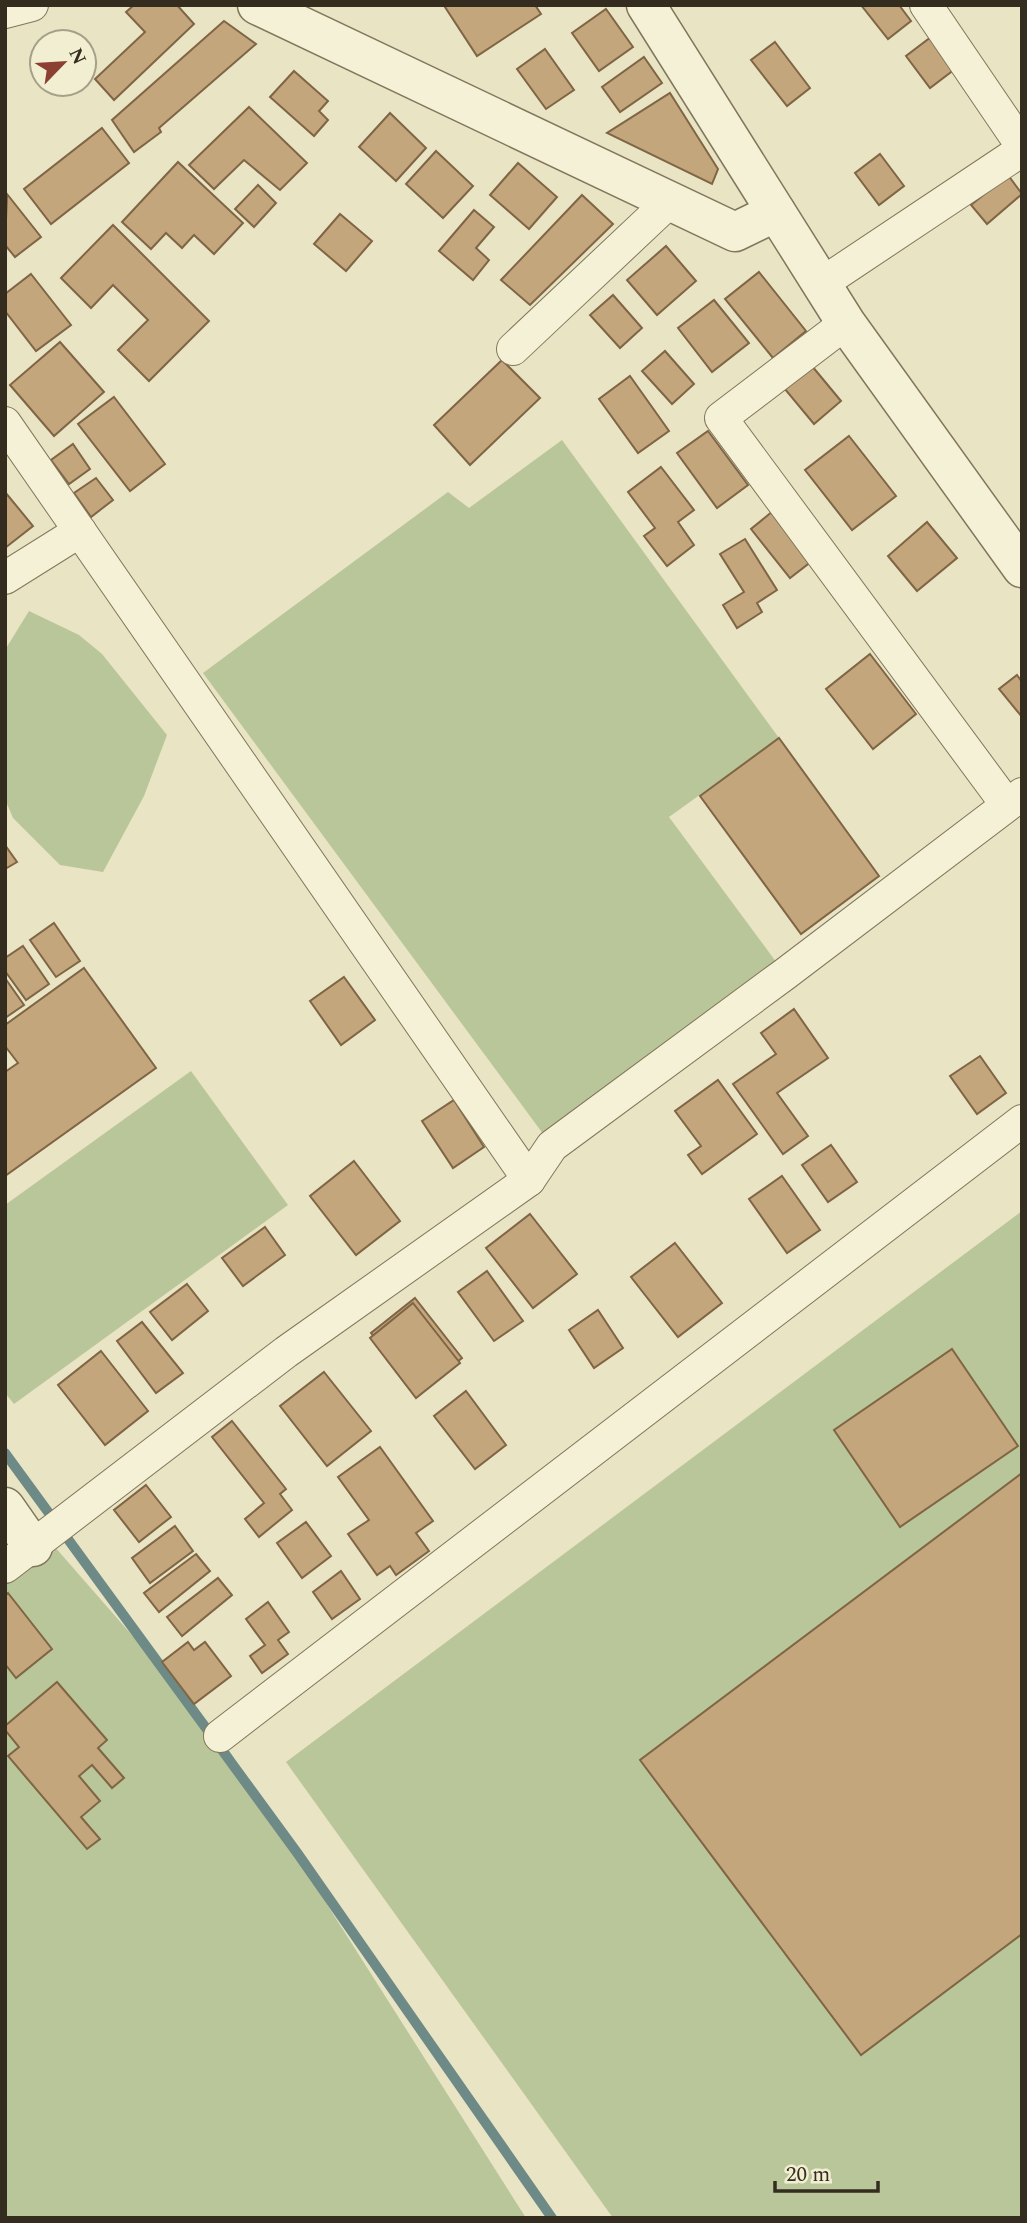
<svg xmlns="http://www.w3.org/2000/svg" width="1027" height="2223" font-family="Spectral,serif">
  <rect width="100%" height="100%" fill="#e9e4c4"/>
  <g fill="#b9c699">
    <polygon points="562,440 779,738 669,817 785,974 552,1146 203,673 448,492 469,508"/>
    <polygon points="29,611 79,635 102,654 167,735 144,796 103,872 60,865 13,818 5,799 5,650"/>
    <polygon points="191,1071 288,1205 14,1404 5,1393 5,1205"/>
    <polygon points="1022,1211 1022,2218 613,2218 286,1762"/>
    <polygon points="54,1546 220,1736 526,2218 5,2218 5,1584"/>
  </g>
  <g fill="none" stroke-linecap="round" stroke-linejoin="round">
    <polyline stroke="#6d8a87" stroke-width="10" points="5,1453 298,1854 552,2218"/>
  </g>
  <g fill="#c4a67d" stroke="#7f6544" stroke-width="2">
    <polygon points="134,5 177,5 194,24 114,100 95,79 145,32 126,12"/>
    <polygon points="448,5 535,5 541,14 477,56 445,7"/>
    <polygon points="861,5 899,5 911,21 888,39"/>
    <polygon points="606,9 633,47 599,71 572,33"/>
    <polygon points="224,21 256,44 159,128 161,132 134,152 112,120"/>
    <polygon points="931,37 955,69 930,88 906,56"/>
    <polygon points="775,42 810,88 787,106 751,60"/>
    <polygon points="545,49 574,90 546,109 517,69"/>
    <polygon points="644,57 662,83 620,112 602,87"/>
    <polygon points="294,71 328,101 319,111 328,120 314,136 270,97"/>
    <polygon points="670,93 718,169 712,184 607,133"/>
    <polygon points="249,107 307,163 280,190 244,160 214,189 189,165"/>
    <polygon points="390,113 426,148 396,181 359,147"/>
    <polygon points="102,128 129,163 51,224 24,189"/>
    <polygon points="436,151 473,186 443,218 406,184"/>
    <polygon points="880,154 904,186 879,205 855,173"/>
    <polygon points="178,162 243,223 214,254 194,235 182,248 166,233 151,249 122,222"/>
    <polygon points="518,163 557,197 529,229 490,195"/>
    <polygon points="1008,175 1022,194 987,224 971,205"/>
    <polygon points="258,185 276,203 254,227 235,209"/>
    <polygon points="7,194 41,237 15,257 5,245"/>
    <polygon points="582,195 613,224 530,305 501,280"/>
    <polygon points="474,210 494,227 476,248 489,260 473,280 439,251"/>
    <polygon points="340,214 372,241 346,271 314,244"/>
    <polygon points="113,225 209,321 149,381 118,350 148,320 113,285 91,308 61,278"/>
    <polygon points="666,246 696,281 657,315 627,280"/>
    <polygon points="759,272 806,331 773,358 725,299"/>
    <polygon points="31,274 71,325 36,351 5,311 5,294"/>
    <polygon points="613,295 642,328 620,348 590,315"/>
    <polygon points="714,300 749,343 712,372 678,328"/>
    <polygon points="60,342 104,392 54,436 10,385"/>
    <polygon points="665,351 694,384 672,404 642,371"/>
    <polygon points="502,360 540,398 470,465 434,425"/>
    <polygon points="807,360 841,401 814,424 779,382"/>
    <polygon points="630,376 669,431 638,453 599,399"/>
    <polygon points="114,397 165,464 130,491 78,424"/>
    <polygon points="708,431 748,485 717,508 677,453"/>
    <polygon points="849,436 896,496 852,530 805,470"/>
    <polygon points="73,444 90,469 69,484 51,460"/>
    <polygon points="661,467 694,510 678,522 694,545 667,566 644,536 655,528 628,492"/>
    <polygon points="96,478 113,500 91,517 74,493"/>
    <polygon points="5,492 33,526 5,548"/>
    <polygon points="773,511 812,561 790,578 751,529"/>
    <polygon points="927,522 957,558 917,591 888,556"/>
    <polygon points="745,539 777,590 757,603 762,612 737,628 723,605 744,592 720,554"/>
    <polygon points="870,654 916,714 873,749 826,689"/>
    <polygon points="1017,675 1022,682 1022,717 999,689"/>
    <polygon points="779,738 879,876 801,934 700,796"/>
    <polygon points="5,845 17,862 5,869"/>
    <polygon points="54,923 80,961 56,977 30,940"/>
    <polygon points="23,946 49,984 26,1000 5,971 5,958"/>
    <polygon points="84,968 156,1068 5,1176 5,1072 18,1063 5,1046 5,1025"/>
    <polygon points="344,977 375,1020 341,1045 310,1001"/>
    <polygon points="5,978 24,1005 5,1018"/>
    <polygon points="794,1009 828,1058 777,1093 808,1136 783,1154 733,1084 776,1054 761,1033"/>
    <polygon points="980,1056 1006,1093 977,1114 950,1076"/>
    <polygon points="718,1080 757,1134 702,1174 688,1155 701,1146 675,1111"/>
    <polygon points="454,1100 484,1147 453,1168 422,1121"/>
    <polygon points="831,1145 857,1182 828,1202 802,1165"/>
    <polygon points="354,1161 400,1221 356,1255 310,1196"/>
    <polygon points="782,1176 820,1230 787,1253 749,1199"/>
    <polygon points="530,1214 577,1274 533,1308 486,1248"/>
    <polygon points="265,1227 285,1255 243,1286 222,1258"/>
    <polygon points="675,1243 722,1303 678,1337 631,1277"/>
    <polygon points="487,1271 523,1321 494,1341 458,1292"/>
    <polygon points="187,1284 208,1311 172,1340 150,1312"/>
    <polygon points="415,1298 462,1358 418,1393 371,1333"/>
    <polygon points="413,1303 460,1363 416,1398 370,1338"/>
    <polygon points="598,1310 623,1348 594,1368 569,1330"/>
    <polygon points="142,1322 183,1373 156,1393 117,1341"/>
    <polygon points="952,1349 1018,1446 900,1527 834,1430"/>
    <polygon points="101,1351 148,1411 105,1445 58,1385"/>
    <polygon points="324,1372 371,1431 327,1466 280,1406"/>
    <polygon points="466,1391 506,1445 475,1469 434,1416"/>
    <polygon points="232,1421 286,1489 280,1494 292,1510 259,1537 245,1519 264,1503 212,1437"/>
    <polygon points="380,1447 433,1521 416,1533 429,1551 396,1575 390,1566 377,1575 348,1534 369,1520 338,1477"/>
    <polygon points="1022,1473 1022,1934 861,2055 640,1760"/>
    <polygon points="146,1485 171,1517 139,1542 114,1510"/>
    <polygon points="306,1522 331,1556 302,1578 277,1543"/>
    <polygon points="175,1526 193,1551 150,1583 132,1558"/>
    <polygon points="196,1554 210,1571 159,1612 144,1593"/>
    <polygon points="341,1571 360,1599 332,1619 313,1592"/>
    <polygon points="218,1578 232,1595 182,1636 167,1617"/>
    <polygon points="8,1593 52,1649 16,1678 5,1664 5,1596"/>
    <polygon points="268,1602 289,1632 278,1640 288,1654 262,1673 250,1656 265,1645 246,1619"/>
    <polygon points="188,1642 194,1650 205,1642 231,1676 194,1704 162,1662"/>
    <polygon points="57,1682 107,1740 98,1748 124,1778 112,1788 92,1765 79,1776 100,1801 81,1817 100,1839 87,1849 8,1756 19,1747 5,1730 5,1726"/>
  </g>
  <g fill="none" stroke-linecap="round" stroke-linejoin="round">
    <defs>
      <g id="minor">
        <polyline points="926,5 1022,146"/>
        <polyline points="5,12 32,5"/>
        <polyline points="821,284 1022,150"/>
        <polyline points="846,323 721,418 1007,805"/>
        <polyline points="513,349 670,201"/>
        <polyline points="5,423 529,1180"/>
        <polyline points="5,578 80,531"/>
        <polyline points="5,1567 286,1352 529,1180 552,1146 785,974 1022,794"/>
        <polyline points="220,1736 1022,1121"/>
      </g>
      <g id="tertiary">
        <polyline points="257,5 735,232 776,212"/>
        <polyline points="646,5 846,323 1022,568"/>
        <polyline points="5,1507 33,1547"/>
      </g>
    </defs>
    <use href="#minor" stroke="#82765c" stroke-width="34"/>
    <use href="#tertiary" stroke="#82765c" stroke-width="41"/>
    <use href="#minor" stroke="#f5f1d6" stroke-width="32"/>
    <use href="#tertiary" stroke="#f5f1d6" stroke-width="38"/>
  </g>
  <rect width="1027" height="2223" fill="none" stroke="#332c1f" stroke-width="14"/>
  <g transform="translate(63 63) rotate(65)"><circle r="33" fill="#f2eed2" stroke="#a6a08a" stroke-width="2"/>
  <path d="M0-5L12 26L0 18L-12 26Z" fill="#8b4032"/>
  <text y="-10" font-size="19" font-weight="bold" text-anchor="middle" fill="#332c1f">N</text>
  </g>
  <path d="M775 2181v10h103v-10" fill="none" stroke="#332c1f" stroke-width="3.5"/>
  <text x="786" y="2181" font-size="21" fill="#332c1f" stroke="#f2eed2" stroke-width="5" paint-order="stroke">20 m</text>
</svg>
